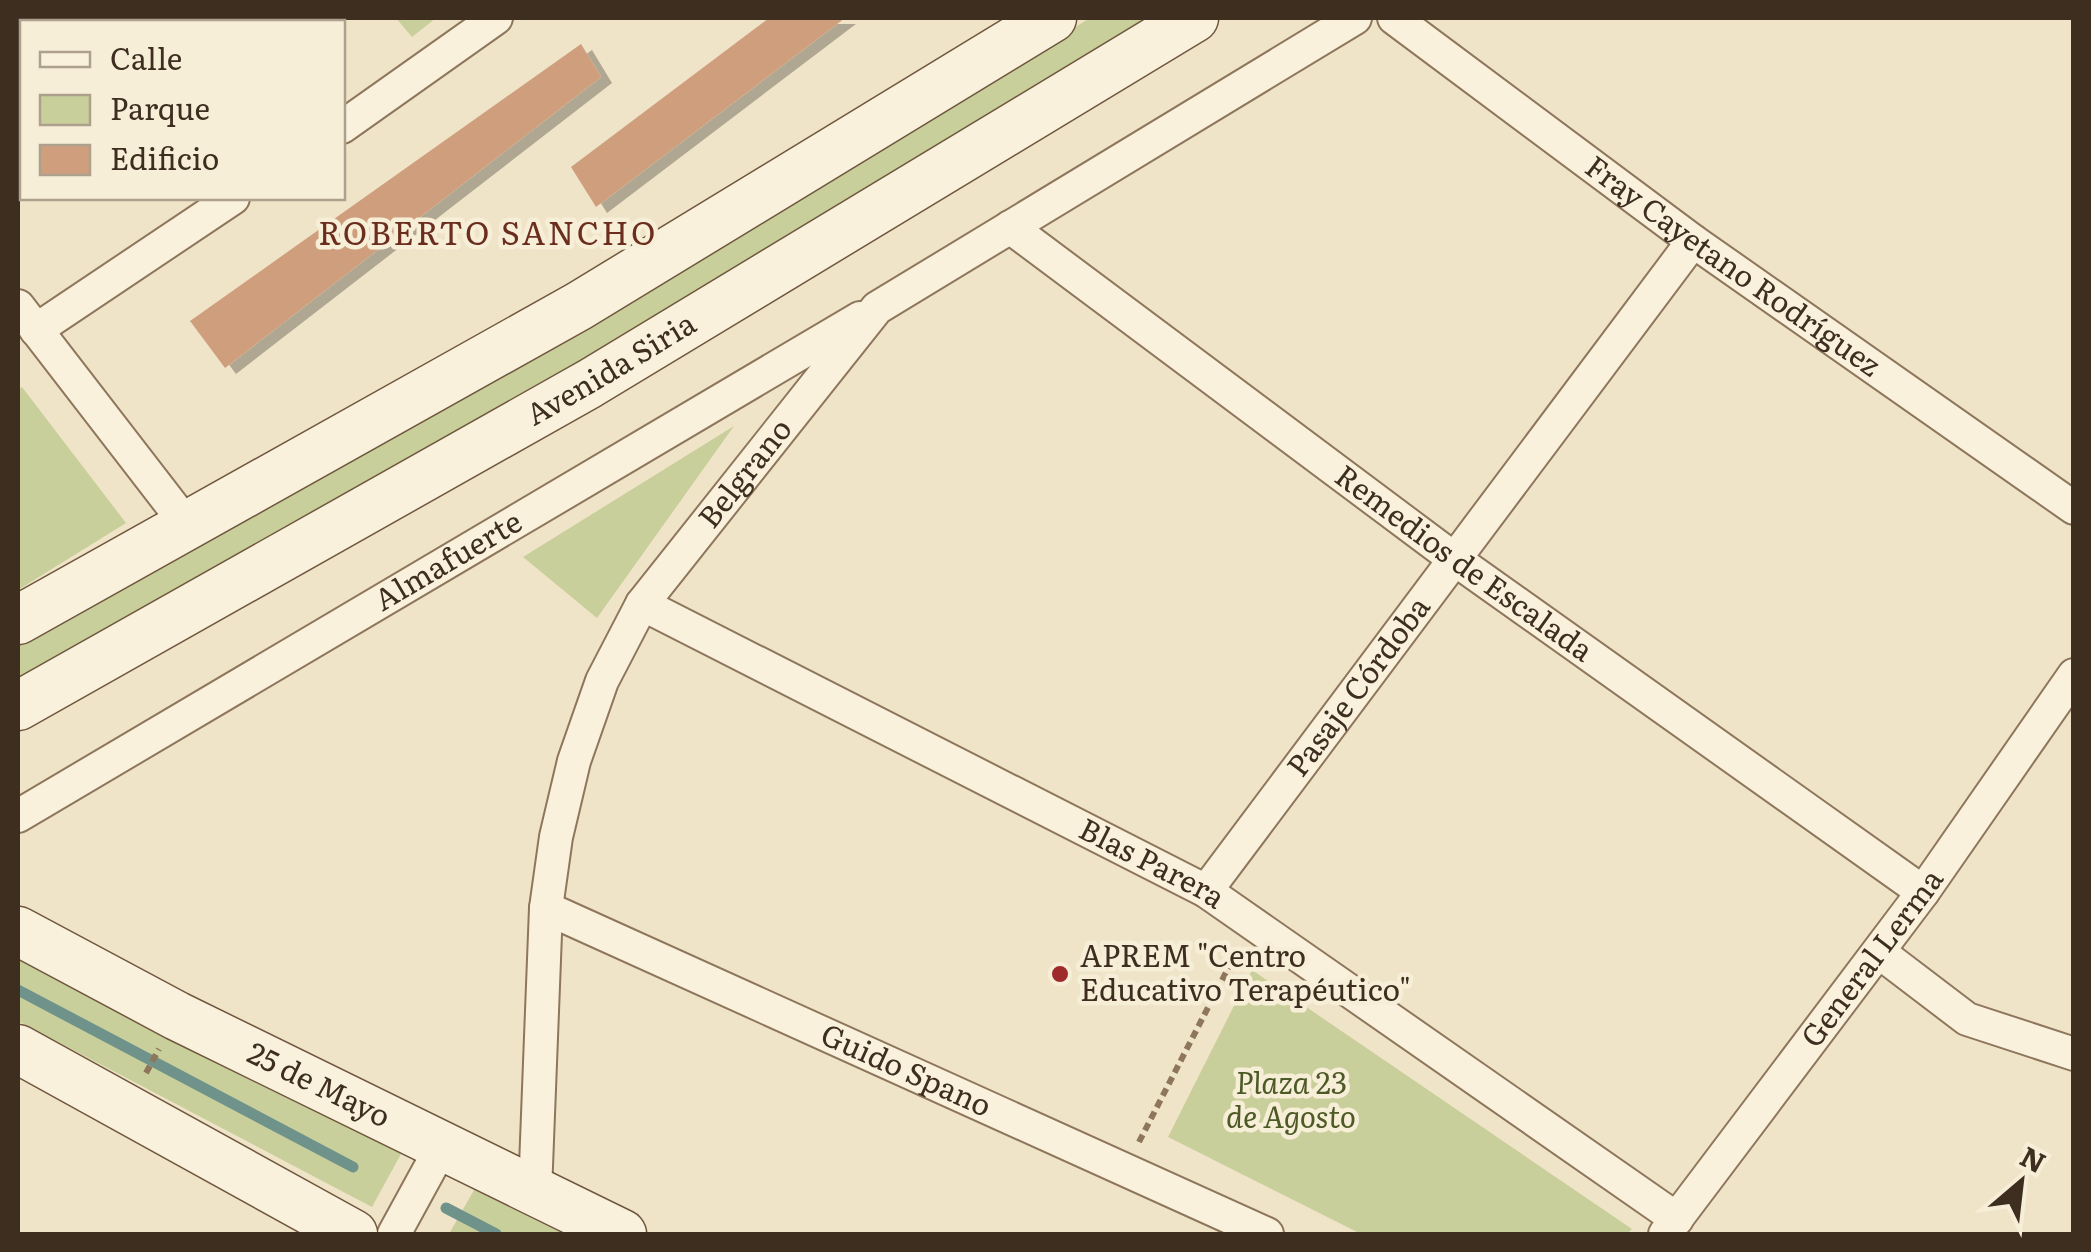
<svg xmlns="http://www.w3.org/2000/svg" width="2091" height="1252" font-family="Literata,serif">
  <defs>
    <filter id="shadow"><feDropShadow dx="11" dy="6" stdDeviation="0" flood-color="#0004"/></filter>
  </defs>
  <rect width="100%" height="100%" fill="#f0e4c8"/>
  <g fill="#c9cf9b">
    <polygon points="396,18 436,18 412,37"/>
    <polygon points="1090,18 1160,18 578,371 18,682 18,646 554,342"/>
    <polygon points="22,387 126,523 18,590 18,390"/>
    <polygon points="734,426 597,618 523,557"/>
    <polygon points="18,955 401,1154 372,1207 18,1021"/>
    <polygon points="1252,970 1632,1229 1627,1234 1361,1234 1168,1137"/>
    <polygon points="474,1190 564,1234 449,1234"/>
  </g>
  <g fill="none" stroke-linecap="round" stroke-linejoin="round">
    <g stroke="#6f938a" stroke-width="11">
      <polyline points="18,990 353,1167"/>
      <polyline points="446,1208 496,1234"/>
    </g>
  </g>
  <g fill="#cf9f7d" filter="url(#shadow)">
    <polygon points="769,18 845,18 596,207 571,167"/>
    <polygon points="581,44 601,77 225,368 190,321"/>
  </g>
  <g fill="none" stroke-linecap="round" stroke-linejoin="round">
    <defs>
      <g id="street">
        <path id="s1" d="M1394 18 1693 241 2074 508"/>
        <polyline points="342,127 496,18"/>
        <path id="s2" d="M1010 227 1453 558 1923 892"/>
        <polyline points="18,306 187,525"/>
        <polyline points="36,330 233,198"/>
        <path id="s3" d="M642 604 1206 891 1677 1219"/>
        <path id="s4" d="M18 816 860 318"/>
        <path id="s5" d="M1206 891 1693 241"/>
        <path id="s6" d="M546 908 1267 1234"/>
        <polyline points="1879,952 1967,1019 2074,1054"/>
        <path id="s7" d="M535 1192 546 908 556 837 574 761 602 681 642 604 877 308 1355 18"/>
        <polyline points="394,1234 441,1148"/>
        <path id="s8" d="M1665 1234 1923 892 2074 675"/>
      </g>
      <g id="secondary">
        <polyline points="18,620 579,306 1052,18"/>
        <path id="s9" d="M18 706 589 384 1194 18"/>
        <path id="s10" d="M18 931 177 1016 622 1234"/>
        <polyline points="18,1049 353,1234"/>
      </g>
    </defs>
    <use href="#street" stroke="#8d765c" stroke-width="36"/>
    <use href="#secondary" stroke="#6f573f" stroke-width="51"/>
    <g stroke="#8d765c" stroke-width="6" stroke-dasharray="8 5" stroke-linecap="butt">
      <polyline points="146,1073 159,1049"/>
      <polyline points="1139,1142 1236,953"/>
    </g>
    <use href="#street" stroke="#faf1dc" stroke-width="32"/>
    <use href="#secondary" stroke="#faf1dc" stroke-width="48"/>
  </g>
  <circle fill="#9e2a2b" stroke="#f7eed8" stroke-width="4" cx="1060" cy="974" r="10"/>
  <g text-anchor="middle" stroke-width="9" stroke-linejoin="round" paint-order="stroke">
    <g font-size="30" fill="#3d2e20" stroke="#f7eed8">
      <text dy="10" stroke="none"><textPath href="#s1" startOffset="420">Fray Cayetano Rodríguez</textPath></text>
      <text dy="10" stroke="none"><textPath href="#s9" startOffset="682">Avenida Siria</textPath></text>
      <text dy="10" stroke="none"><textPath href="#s7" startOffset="772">Belgrano</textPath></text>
      <text dy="10" stroke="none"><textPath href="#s4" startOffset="500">Almafuerte</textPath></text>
      <text dy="10" stroke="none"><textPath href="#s2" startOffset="565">Remedios de Escalada</textPath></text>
      <text dy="10" stroke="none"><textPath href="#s5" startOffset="255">Pasaje Córdoba</textPath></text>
      <text dy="10" stroke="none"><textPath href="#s3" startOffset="572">Blas Parera</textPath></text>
      <text dy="10" stroke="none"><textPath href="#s8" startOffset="345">General Lerma</textPath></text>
      <text dy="10" stroke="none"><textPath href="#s6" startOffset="395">Guido Spano</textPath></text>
      <text dy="10" stroke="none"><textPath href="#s10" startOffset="338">25 de Mayo</textPath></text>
    </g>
    <g font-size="30" fill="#3d2e20" stroke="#f7eed8" text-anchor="start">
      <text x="1080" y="967">APREM "Centro<tspan x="1080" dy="34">Educativo Terapéutico"</tspan></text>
    </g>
    <g font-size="30" font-style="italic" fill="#4d5a26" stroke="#f7eed8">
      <text x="1291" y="1094">Plaza 23<tspan x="1291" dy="34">de Agosto</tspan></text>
    </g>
    <g font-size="32" letter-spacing="2.5" fill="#6b2e1e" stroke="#f7eed8">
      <text x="488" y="245">ROBERTO SANCHO</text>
    </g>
  </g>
  <rect width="2091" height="1252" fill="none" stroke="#3d2e20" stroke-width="40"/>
  <rect x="20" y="20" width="325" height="180" fill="#f7eed8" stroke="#ada18e" stroke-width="2.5"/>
  <rect x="40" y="52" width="50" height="15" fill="#faf1dc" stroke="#ada18e" stroke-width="2.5"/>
  <text x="110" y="70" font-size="30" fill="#3d2e20">Calle</text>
  <rect x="40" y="95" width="50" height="30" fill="#c9cf9b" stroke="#ada18e" stroke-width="2.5"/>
  <text x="110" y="120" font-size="30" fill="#3d2e20">Parque</text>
  <rect x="40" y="145" width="50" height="30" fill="#cf9f7d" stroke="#ada18e" stroke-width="2.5"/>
  <text x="110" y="170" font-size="30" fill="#3d2e20">Edificio</text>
  <g transform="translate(2021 1182) rotate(28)" stroke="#f7eed8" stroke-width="8" paint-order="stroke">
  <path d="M0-8L18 38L0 25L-18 38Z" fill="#3d2e20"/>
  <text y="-15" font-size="28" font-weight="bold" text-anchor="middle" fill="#3d2e20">N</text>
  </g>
</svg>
